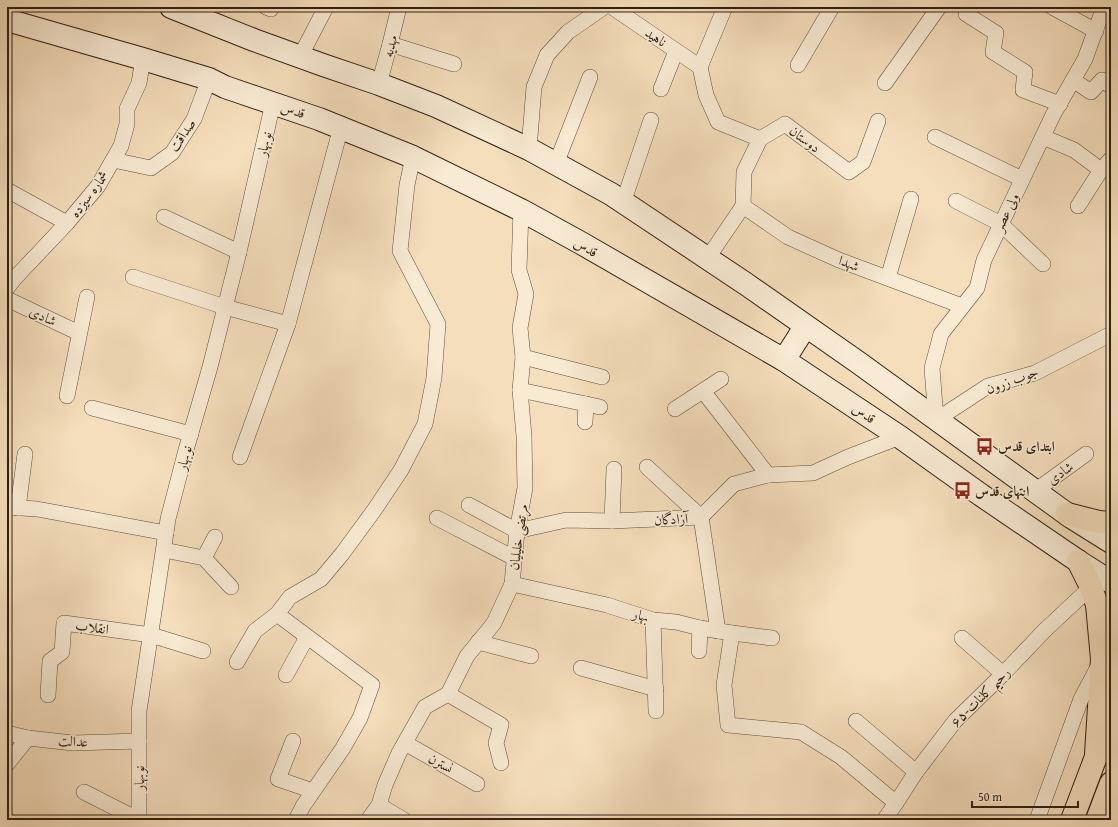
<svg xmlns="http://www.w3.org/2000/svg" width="1118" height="827" font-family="'Gentium Book Plus',Amiri,serif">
  <rect width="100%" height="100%" fill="#f5debc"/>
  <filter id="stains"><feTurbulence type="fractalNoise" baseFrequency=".005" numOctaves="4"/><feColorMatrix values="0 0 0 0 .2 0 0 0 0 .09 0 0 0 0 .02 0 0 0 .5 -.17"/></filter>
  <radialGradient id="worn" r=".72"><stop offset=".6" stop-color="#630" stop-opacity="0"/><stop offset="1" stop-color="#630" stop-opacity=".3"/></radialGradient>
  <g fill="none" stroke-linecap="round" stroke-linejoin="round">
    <defs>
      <g id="street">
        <polyline points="266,7 271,9"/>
        <polyline points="612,7 700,67"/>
        <polyline points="725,7 700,67 706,95 718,122 760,139"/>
        <polyline points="1052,7 1096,31"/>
        <polyline points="1104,7 1085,59 1053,115 984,260 977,288 941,334 932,368 936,420 988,386 1035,373 1111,334"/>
        <polyline points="966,14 996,33 993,52 1025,72 1023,90 1060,104"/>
        <polyline points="390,44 454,64"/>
        <polyline points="300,57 326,7"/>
        <polyline points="798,65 832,7"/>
        <polyline points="1073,80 1091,92 1102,80 1111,86"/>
        <polyline points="885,83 939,7"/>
        <polyline points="379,84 390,44 399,7"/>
        <polyline points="661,89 676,51"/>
        <polyline points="935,137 1022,179"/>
        <polyline points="1043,137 1074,150 1101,170 1111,159"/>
        <polyline points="529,149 534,87 547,55 568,32 604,7"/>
        <polyline points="113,160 151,168 172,153 194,119 209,79"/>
        <polyline points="556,164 590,77"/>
        <polyline points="7,190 67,223"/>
        <polyline points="956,201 1001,224 1043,264"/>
        <polyline points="623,203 651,120"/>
        <polyline points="743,206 788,237 839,260 962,306"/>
        <polyline points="1078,206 1101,170"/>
        <polyline points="164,217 239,252"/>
        <polyline points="707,259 743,206 744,172 760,139 785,124 849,172 863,162 878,121"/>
        <polyline points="133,277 225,307 288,324"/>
        <polyline points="888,278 911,199"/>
        <polyline points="7,288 15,278 67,223 98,186 121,146 127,124 127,109 139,83 143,59"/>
        <polyline points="7,299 79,333"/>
        <polyline points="523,357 602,377"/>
        <polyline points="520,390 600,407"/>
        <polyline points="703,391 768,475"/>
        <polyline points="67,396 87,297"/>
        <polyline points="92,408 191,434"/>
        <polyline points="675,409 721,379"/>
        <polyline points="585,422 586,404"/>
        <polyline points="240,457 288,324 341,127"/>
        <polyline points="647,467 701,517 718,631"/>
        <polyline points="1035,491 1086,454"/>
        <polyline points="469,505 517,531 566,520 612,521 701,517 734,484 768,475 813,473 848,457 900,437"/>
        <polyline points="7,507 37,509 166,533"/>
        <polyline points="18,508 25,454"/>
        <polyline points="437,518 514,558"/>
        <polyline points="612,521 614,469"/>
        <polyline points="164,550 204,558 231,587"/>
        <polyline points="204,558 215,537"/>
        <polyline points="512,584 607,605 653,620 676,622 700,628 732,633 772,638"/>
        <polyline points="653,620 656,711"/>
        <polyline points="732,633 724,685 728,725 801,732 841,757 896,803"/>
        <polyline points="962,638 1003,674"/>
        <polyline points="478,642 531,656"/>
        <polyline points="699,651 700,628"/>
        <polyline points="237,662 255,631 277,614"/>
        <polyline points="581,668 656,689"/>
        <polyline points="286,675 307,637"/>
        <polyline points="448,694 501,725 496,743 501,763"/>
        <polyline points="48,695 50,661 62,652 64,623 151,635 203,651"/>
        <polyline points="856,721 916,772"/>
        <polyline points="7,733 28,738 73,743 139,741"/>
        <polyline points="293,741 278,779 313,791"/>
        <polyline points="405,743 477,784"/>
        <polyline points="7,764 28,738"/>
        <polyline points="84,792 139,820 139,711 168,519 186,450 210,367 239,252 273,103"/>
        <polyline points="379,805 404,820"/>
        <polyline points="296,820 303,806 343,748 360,718 372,685 277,614 290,597 321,579 342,554 375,509 401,470 425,424 434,378 438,324 400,251 407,185 413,157"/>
        <polyline points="368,820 379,805 385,785 399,753 425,707 448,694 467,656 494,623 512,584 517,531 525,488 524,436 520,390 523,357 520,328 526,294 519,270 521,210"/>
        <polyline points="884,820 896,803 916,772 955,721 1003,674 1045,630 1091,587"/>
        <polyline points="1037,820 1081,699 1099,665"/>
      </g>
      <g id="secondary">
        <polyline points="171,7 254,40 323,65 379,84 436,106 529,149 611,194 746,284 859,363 1035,491 1071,517 1111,542"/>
        <polyline points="7,20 143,59 209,79 225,87 319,119 413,157 521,210 581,243 784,360 900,437 981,495 1078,561 1111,582"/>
        <polyline points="784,360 805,327"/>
      </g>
      <g id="primary">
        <polyline points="1067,514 1099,522 1111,523"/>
        <polyline points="1078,561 1091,587 1097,605 1102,659 1096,754"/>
        <polyline points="1072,820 1102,741"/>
        <polyline points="1097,820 1111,783"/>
      </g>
    </defs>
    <use href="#street" stroke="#604f3c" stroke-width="16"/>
    <use href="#secondary" stroke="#2f1f11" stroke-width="24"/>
    <use href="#primary" stroke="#2f1f11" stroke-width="24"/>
    <use href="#street" stroke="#f8ead3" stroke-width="15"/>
    <use href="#secondary" stroke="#f8ead3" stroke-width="22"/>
    <use href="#primary" stroke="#f5debc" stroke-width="22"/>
  </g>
  <defs>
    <symbol id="bus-bare" viewBox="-9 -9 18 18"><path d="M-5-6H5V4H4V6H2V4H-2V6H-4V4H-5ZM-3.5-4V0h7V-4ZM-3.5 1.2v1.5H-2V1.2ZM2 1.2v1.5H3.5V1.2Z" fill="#8f2418" stroke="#f8ead3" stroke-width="2.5" paint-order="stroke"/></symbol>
  </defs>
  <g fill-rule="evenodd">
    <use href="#bus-bare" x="972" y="434" width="25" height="25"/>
    <use href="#bus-bare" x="950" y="478" width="25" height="25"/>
  </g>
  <g text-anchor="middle" stroke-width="3" stroke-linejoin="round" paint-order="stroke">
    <g font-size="14" fill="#2f1f11" stroke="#f8ead3">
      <text transform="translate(656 37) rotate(34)" y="5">ناهید</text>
      <text transform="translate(390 46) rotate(-75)" y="5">مهدیه</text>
      <text transform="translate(293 110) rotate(18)" y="5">قدس</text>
      <text transform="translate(182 135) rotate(-56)" y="5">صداقت</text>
      <text transform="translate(805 139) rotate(37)" y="5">دوستان</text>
      <text transform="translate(264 144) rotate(-77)" y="5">نوبهار</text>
      <text transform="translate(89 194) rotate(-53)" y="5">شماره سیزده</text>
      <text transform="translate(1006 212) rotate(-64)" y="5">ولی عصر</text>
      <text transform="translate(586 247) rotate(30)" y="5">قدس</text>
      <text transform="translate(849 263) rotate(21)" y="5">شهدا</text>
      <text transform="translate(43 316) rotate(25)" y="5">شادی</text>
      <text transform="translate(1012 380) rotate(-20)" y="5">جوب زرون</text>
      <text transform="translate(864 413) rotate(34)" y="5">قدس</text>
      <text transform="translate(184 458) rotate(-75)" y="5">نوبهار</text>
      <text transform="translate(1060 473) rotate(-36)" y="5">شادی</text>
      <text transform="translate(671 519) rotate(-3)" y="5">آزادگان</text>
      <text transform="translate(518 537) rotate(-82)" y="5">مرتضی خلیلیان</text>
      <text transform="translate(641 615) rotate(17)" y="5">بهار</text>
      <text transform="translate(92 627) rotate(8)" y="5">انقلاب</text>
      <text transform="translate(980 697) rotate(-45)" y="5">۶۵-رحیم کلنات</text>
      <text transform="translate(73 741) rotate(3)" y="5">عدالت</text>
      <text transform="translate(441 763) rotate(29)" y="5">نسترن</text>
      <text transform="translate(139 778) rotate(-90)" y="5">نوبهار</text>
    </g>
    <g font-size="14" font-weight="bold" fill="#2f1f11" stroke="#f8ead3" text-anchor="start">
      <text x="998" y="451">ابتدای قدس</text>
      <text x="975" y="496">انتهای قدس</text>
    </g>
  </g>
  <rect width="1118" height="827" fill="none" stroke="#f5debc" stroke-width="24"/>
  <rect x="8" y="8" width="1102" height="811" fill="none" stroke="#2f1f11" stroke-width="2"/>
  <rect x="12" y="12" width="1094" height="803" fill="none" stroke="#2f1f11"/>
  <path d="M972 801v6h106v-6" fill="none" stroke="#2f1f11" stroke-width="2"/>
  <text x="978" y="801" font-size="12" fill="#2f1f11" stroke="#f8ead3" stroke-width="3" paint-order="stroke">50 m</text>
  <rect width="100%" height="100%" filter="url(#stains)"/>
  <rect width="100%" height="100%" fill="url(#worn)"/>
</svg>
